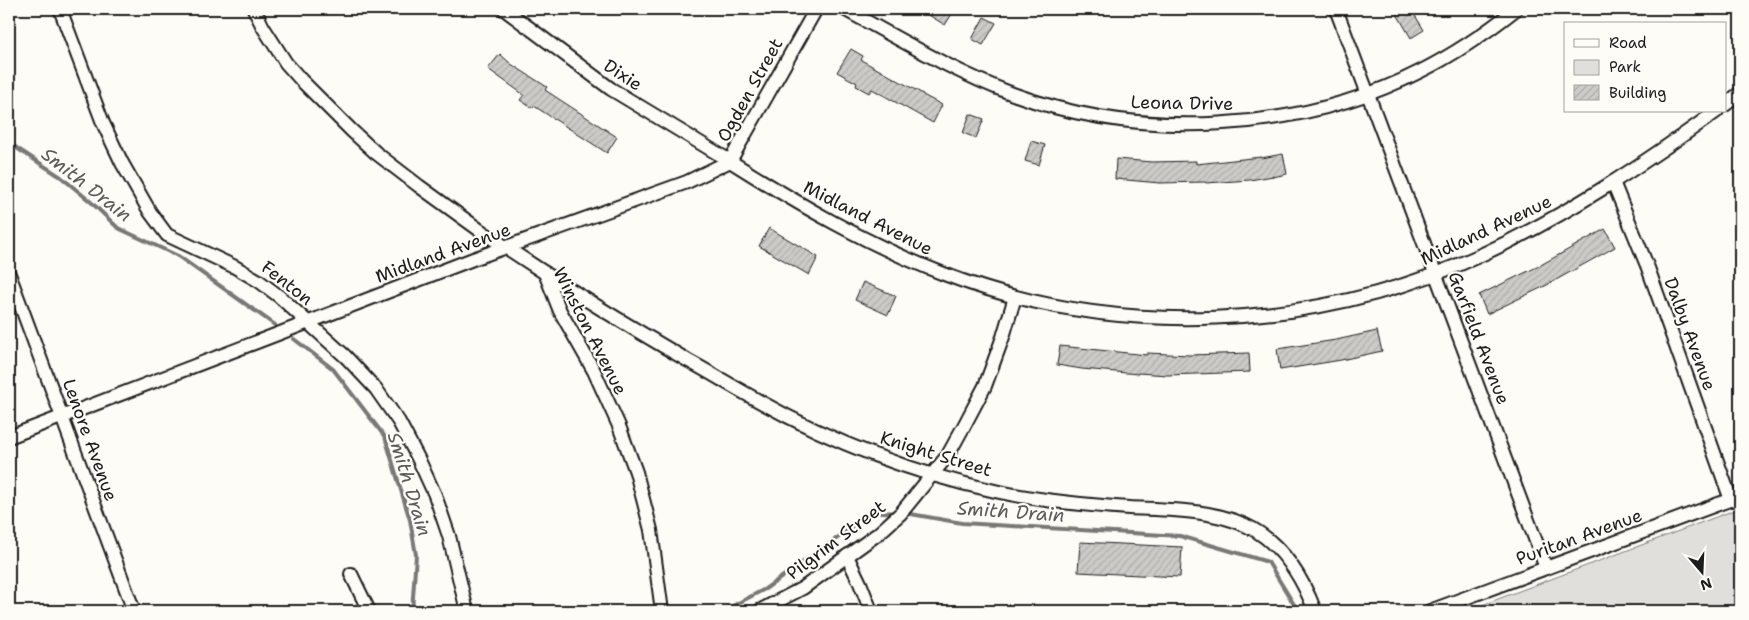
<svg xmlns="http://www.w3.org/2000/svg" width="1749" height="620" font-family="'Shantell Sans',sans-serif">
  <defs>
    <pattern id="building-hatch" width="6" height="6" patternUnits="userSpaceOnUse" patternTransform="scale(1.25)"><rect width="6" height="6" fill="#cccbc8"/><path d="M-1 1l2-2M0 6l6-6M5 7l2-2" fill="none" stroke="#afaeab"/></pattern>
  </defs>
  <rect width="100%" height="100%" fill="#fdfcf7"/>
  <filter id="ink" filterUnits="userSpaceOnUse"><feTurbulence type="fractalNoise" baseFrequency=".02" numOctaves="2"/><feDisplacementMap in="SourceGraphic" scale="10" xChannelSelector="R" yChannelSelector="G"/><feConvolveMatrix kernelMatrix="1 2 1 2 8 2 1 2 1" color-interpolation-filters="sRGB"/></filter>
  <g filter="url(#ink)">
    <polygon fill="#e0dfdb" stroke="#7e7e7c" points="1740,508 1740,611 1466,611"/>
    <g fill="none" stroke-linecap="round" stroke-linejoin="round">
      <g stroke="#797876" stroke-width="4">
        <polyline points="9,143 61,177 91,202 118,228 178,256 275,325"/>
        <polyline points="294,339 333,369 385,437 410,520 416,555 412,611"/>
        <polyline points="905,513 962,523 1180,536 1268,562 1298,611"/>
        <polyline points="723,611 765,589 843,534 870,511 896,513"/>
      </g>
    </g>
    <g fill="url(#building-hatch)" stroke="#1c1c1c">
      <polygon points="919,9 955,9 945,25"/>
      <polygon points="1405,9 1411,9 1424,30 1411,38 1397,14"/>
      <polygon points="984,17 996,23 983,45 972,39"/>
      <polygon points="851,49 863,56 861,60 923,94 923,95 942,105 933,123 872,89 869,93 856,86 857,83 837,72"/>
      <polygon points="500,54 511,64 547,87 545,90 617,137 607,153 534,106 532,108 520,100 524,95 488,69"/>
      <polygon points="970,114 984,119 976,138 963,133"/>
      <polygon points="1031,141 1045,145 1039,165 1025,161"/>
      <polygon points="1283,154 1287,174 1273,177 1273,176 1250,180 1206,183 1205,182 1160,183 1115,179 1116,159 1152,162 1196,161 1196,164 1261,157 1261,158"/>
      <polygon points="769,228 818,257 809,275 759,246"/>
      <polygon points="1605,229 1615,247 1547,285 1487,314 1479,295 1539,266"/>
      <polygon points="863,282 896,296 888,315 855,300"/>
      <polygon points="1377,331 1382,351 1341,360 1280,370 1277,349 1336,340"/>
      <polygon points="1060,346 1147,355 1147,353 1190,355 1249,353 1250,372 1168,375 1138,373 1138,374 1082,369 1057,365"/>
      <polygon points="1080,542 1182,547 1180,577 1078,572"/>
    </g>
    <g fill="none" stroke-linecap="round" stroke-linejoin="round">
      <defs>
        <g id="minor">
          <polyline points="60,9 103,123 122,163 150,212 167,235 235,267 259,281 280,297 346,357 376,389 399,422 418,458 435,495 449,536 467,611"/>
          <polyline points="254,9 263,27 286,63 302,81 352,131 376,153 419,186 481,231 545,273 560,311 594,371 619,426 636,472 651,530 662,611"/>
          <polyline points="504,9 611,89 730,161 816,9"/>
          <path d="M844 9C899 39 954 72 1013 94 1141 141 1300 133 1421 71 1455 54 1487 32 1516 9"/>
          <polyline points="1336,9 1546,568"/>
          <polyline points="1725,105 1740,93"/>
          <polyline points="1613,182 1648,268 1731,500"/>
          <path d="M545 273C591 304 639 332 687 360 711 373 735 388 759 401 832 442 913 473 995 491 1039 501 1084 505 1129 508 1168 510 1209 509 1245 525 1280 541 1302 577 1315 611"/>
          <polyline points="9,274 134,611"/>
          <path d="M9 437 473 259 687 182 730 161C798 204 868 245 944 274 1115 340 1317 331 1483 254 1566 216 1643 164 1717 111"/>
          <polyline points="847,556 860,583 871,611"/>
          <polyline points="351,574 369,611"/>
          <polyline points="759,611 803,588 879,533 901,513 948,455 965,424 985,386 1003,337 1015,297"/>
          <polyline points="1430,611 1740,496"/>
        </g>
      </defs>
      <use href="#minor" stroke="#1c1c1c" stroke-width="16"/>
      <use href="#minor" stroke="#fdfcf7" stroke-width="12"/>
    </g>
  </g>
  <g text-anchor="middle" stroke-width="4.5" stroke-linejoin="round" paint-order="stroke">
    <g font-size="18" fill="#1c1c1c" stroke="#fdfcf7">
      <text transform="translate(623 75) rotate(33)" y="6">Dixie</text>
      <text transform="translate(750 90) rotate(-61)" y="6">Ogden Street</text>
      <text transform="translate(1182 103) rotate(1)" y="6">Leona Drive</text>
      <text transform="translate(868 218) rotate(27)" y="6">Midland Avenue</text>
      <text transform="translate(1486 230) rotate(-25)" y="6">Midland Avenue</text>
      <text transform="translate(443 253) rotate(-20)" y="6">Midland Avenue</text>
      <text transform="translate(287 283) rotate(38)" y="6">Fenton</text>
      <text transform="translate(590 331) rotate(63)" y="6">Winston Avenue</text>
      <text transform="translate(1690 334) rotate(70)" y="6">Dalby Avenue</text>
      <text transform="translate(1479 338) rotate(69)" y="6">Garfield Avenue</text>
      <text transform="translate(90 440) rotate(70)" y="6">Lenore Avenue</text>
      <text transform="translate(936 454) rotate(17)" y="6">Knight Street</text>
      <text transform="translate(1579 537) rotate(-20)" y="6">Puritan Avenue</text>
      <text transform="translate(836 540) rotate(-37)" y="6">Pilgrim Street</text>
    </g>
    <g font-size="19" font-style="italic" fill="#5a5a58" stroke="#fdfcf7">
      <text transform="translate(87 184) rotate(38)" y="7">Smith Drain</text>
      <text transform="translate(410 484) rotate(73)" y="7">Smith Drain</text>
      <text transform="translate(1011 511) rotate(4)" y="7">Smith Drain</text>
    </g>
  </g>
  <rect width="1749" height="620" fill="none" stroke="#fdfcf7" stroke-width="30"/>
  <rect x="15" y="15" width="1719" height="590" fill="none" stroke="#1c1c1c" stroke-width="2" filter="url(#ink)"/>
  <rect x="1564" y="22" width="162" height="90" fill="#fdfcf7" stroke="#a3a29f"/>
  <rect x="1574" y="39" width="25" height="8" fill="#fdfcf7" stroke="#a3a29f"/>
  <text x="1609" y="48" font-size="15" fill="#1c1c1c">Road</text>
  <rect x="1574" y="60" width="25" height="15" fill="#e0dfdb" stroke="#a3a29f"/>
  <text x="1609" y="72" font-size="15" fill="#1c1c1c">Park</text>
  <rect x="1574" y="85" width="25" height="15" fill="url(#building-hatch)" stroke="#a3a29f"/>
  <text x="1609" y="98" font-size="15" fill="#1c1c1c">Building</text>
  <g transform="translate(1702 572) rotate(161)" stroke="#fdfcf7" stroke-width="4" paint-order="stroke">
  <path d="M0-4L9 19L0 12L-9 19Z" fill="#1c1c1c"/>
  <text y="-8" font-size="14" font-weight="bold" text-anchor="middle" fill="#1c1c1c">N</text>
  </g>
</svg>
